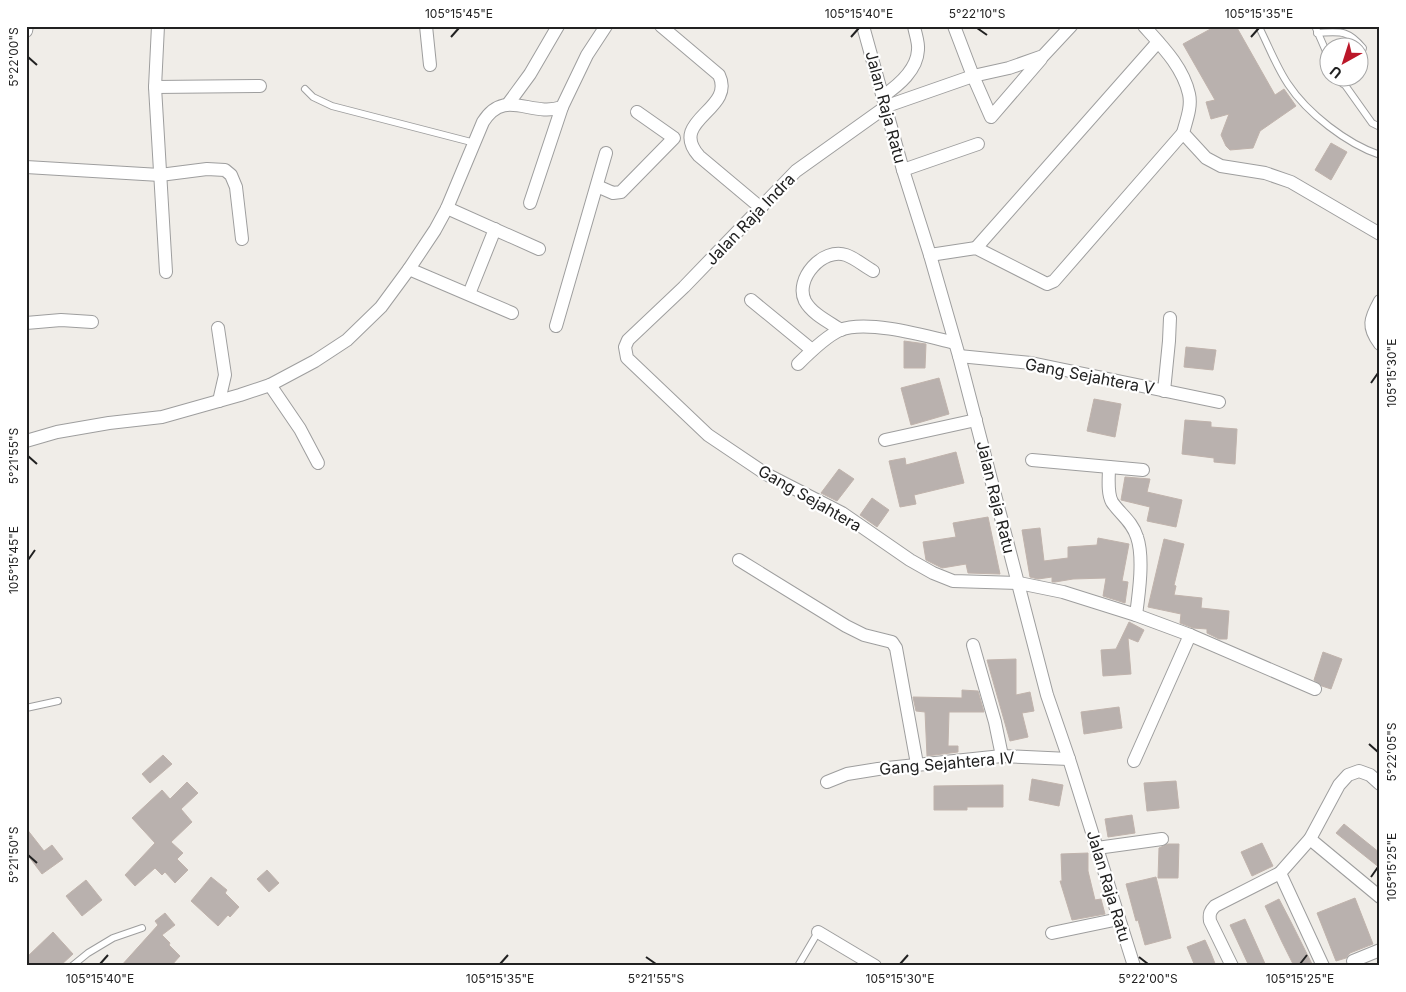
<svg xmlns="http://www.w3.org/2000/svg" width="1406" height="992" font-family="Inter,sans-serif">
  <rect width="100%" height="100%" fill="#f0ede8"/>
  <g fill="#b9b1ae" stroke="#c0b3ac">
    <polygon points="1216,26 1236,26 1275,95 1284,89 1296,106 1260,131 1253,148 1230,150 1226,146 1221,135 1229,114 1211,119 1206,102 1215,100 1183,44"/>
    <polygon points="1331,143 1347,152 1331,180 1315,170"/>
    <polygon points="904,341 926,344 925,368 904,368"/>
    <polygon points="1186,347 1216,350 1213,370 1184,367"/>
    <polygon points="939,378 949,414 911,425 901,388"/>
    <polygon points="1094,399 1121,404 1115,437 1087,431"/>
    <polygon points="1185,420 1211,422 1211,427 1237,429 1235,464 1214,462 1214,458 1182,454"/>
    <polygon points="956,452 964,483 914,495 916,504 900,507 889,461 905,458 906,465"/>
    <polygon points="839,469 854,479 837,501 821,493"/>
    <polygon points="1125,477 1150,479 1147,492 1182,500 1176,527 1147,521 1150,507 1121,500"/>
    <polygon points="872,498 889,510 877,527 860,515"/>
    <polygon points="988,517 1000,574 968,573 966,564 942,568 926,560 923,542 956,537 953,523"/>
    <polygon points="1040,528 1044,561 1068,558 1068,547 1097,545 1098,538 1129,544 1122,581 1128,582 1125,603 1103,596 1106,578 1073,579 1055,582 1052,582 1052,577 1038,579 1030,577 1022,530"/>
    <polygon points="1164,539 1184,544 1174,585 1176,586 1174,595 1202,598 1201,608 1229,611 1227,639 1219,639 1207,633 1207,629 1193,628 1180,623 1181,614 1148,607"/>
    <polygon points="1129,622 1144,630 1138,642 1128,638 1131,674 1103,676 1101,650 1116,649"/>
    <polygon points="1323,652 1342,659 1331,689 1322,686 1314,680"/>
    <polygon points="1016,659 1016,695 1030,692 1034,711 1022,713 1028,737 1010,741 987,660"/>
    <polygon points="962,690 978,691 984,712 949,712 948,746 958,746 958,752 927,756 925,712 916,711 913,697 962,698"/>
    <polygon points="1119,707 1122,728 1084,734 1081,712"/>
    <polygon points="163,755 172,764 150,783 142,774"/>
    <polygon points="1032,779 1063,785 1059,806 1029,800"/>
    <polygon points="1176,781 1179,808 1147,811 1144,783"/>
    <polygon points="187,782 198,793 181,809 192,822 171,842 183,853 177,859 188,870 175,883 165,872 162,875 155,868 135,886 125,875 155,843 132,818 162,790 170,799"/>
    <polygon points="1003,785 1003,807 967,807 967,810 934,810 934,786"/>
    <polygon points="1132,815 1135,833 1108,837 1105,819"/>
    <polygon points="1344,824 1380,853 1380,868 1336,833"/>
    <polygon points="26,828 44,851 52,845 63,859 42,874 26,853"/>
    <polygon points="1262,843 1273,866 1252,876 1241,852"/>
    <polygon points="1168,844 1179,844 1178,878 1158,878 1159,848"/>
    <polygon points="1088,853 1088,871 1095,900 1101,899 1105,914 1072,920 1060,881 1062,881 1061,854"/>
    <polygon points="267,870 279,883 269,892 257,879"/>
    <polygon points="211,877 227,890 225,893 239,907 230,917 228,915 218,926 191,901"/>
    <polygon points="1156,877 1171,938 1145,945 1138,920 1136,921 1126,884"/>
    <polygon points="86,880 102,900 82,916 66,896"/>
    <polygon points="1355,898 1373,944 1350,953 1346,958 1336,961 1317,913"/>
    <polygon points="1279,899 1292,924 1313,966 1294,966 1282,942 1265,906"/>
    <polygon points="165,913 175,925 162,935 170,943 169,945 180,956 171,966 121,966 158,925 155,921"/>
    <polygon points="1245,919 1258,948 1266,966 1249,966 1230,925"/>
    <polygon points="53,932 73,954 60,966 26,966 26,958"/>
    <polygon points="1205,940 1210,951 1216,966 1195,966 1187,947"/>
  </g>
  <g fill="none" stroke-linecap="round" stroke-linejoin="round">
    <defs>
      <g id="service">
        <polyline points="1315,26 1328,56"/>
        <path d="M1260 29C1269 47 1277 68 1288 84 1307 113 1347 144 1380 155"/>
        <path d="M1317 33C1340 32 1347 29 1363 48L1358 62"/>
        <polyline points="1340,78 1372,123 1380,127"/>
        <polyline points="1343,84 1348,78"/>
        <polyline points="305,89 313,97 332,106 475,143"/>
        <polyline points="26,708 58,701"/>
        <polyline points="72,966 88,953 113,938 142,928"/>
        <polyline points="798,966 818,932"/>
      </g>
      <g id="minor">
        <polyline points="158,26 155,87 166,272"/>
        <polyline points="426,26 430,65"/>
        <path d="M661 26 719 75C736 110 667 120 699 156L761 208"/>
        <polyline points="863,26 903,170 930,255 959,356 1047,695 1069,759 1134,966"/>
        <polyline points="954,26 973,76 991,117 1041,59"/>
        <polyline points="1071,26 1043,56 1009,68 973,76 887,106 796,171 684,287 628,340 625,347 627,358 708,435 766,474 842,513 910,560 933,573 953,581 1019,583 1063,592 1136,615 1190,635 1315,689"/>
        <path d="M1144 26C1162 46 1183 67 1189 94 1192 107 1186 121 1183 133L1206 158 1221 166 1265 173 1291 182 1380 234"/>
        <polyline points="26,31 27,26"/>
        <polyline points="155,87 260,86"/>
        <path d="M883 96C899 85 917 70 918 50 919 43 915 33 914 26"/>
        <polyline points="508,104 530,74 558,26"/>
        <polyline points="26,167 160,175 207,169 225,170 231,175 236,187 242,239"/>
        <polyline points="903,170 978,144"/>
        <polyline points="597,186 613,193 621,192 674,138 637,112"/>
        <polyline points="530,203 562,107"/>
        <polyline points="447,208 539,249"/>
        <polyline points="976,248 1158,42"/>
        <polyline points="930,255 976,248 1047,284 1054,281 1183,133"/>
        <polyline points="409,269 512,313"/>
        <polyline points="469,294 495,229"/>
        <polyline points="751,300 812,350"/>
        <path d="M1380 301C1370 319 1367 327 1380 344"/>
        <polyline points="26,323 61,320 92,322"/>
        <polyline points="556,326 606,153"/>
        <polyline points="218,328 225,375 219,401"/>
        <path d="M841 330C829 322 812 314 805 301 794 279 823 247 846 255 855 258 864 266 873 271"/>
        <polyline points="959,356 1031,363 1219,402"/>
        <path d="M798 364C809 353 827 336 840 330 867 319 926 336 955 343"/>
        <polyline points="270,385 300,429 318,463"/>
        <polyline points="1164,391 1169,341 1170,318"/>
        <polyline points="885,440 976,420"/>
        <path d="M26 441 57 432 109 423 162 417 240 395 270 385 315 361 347 340 381 307 409 269 435 230 447 208 483 122C505 87 531 118 562 107L587 55 606 26"/>
        <polyline points="1032,460 1143,470"/>
        <path d="M1109 467C1109 477 1107 493 1112 502 1120 514 1132 521 1137 537 1144 557 1139 593 1136 615"/>
        <polyline points="739,560 846,626 864,635 892,642 896,648 917,764"/>
        <polyline points="973,645 995,722 1002,756"/>
        <polyline points="1134,761 1190,635"/>
        <polyline points="827,782 847,774 878,769 1002,756 1069,759"/>
        <polyline points="1310,839 1380,897"/>
        <polyline points="1097,848 1162,839"/>
        <polyline points="818,932 875,966"/>
        <polyline points="1052,933 1119,919"/>
        <path d="M1232 966 1210 921C1209 914 1210 911 1215 906L1280 873"/>
        <polyline points="1323,966 1280,873 1310,839 1339,785 1348,775 1359,771 1370,775 1380,784"/>
        <polyline points="1355,966 1353,961 1380,950"/>
      </g>
    </defs>
    <use href="#service" stroke="#9e9e9e" stroke-width="8"/>
    <use href="#minor" stroke="#9e9e9e" stroke-width="14"/>
    <use href="#service" stroke="#fff" stroke-width="6"/>
    <use href="#minor" stroke="#fff" stroke-width="12"/>
  </g>
  <path fill="none" stroke="#212121" stroke-width="2" d="M977 28 987 35M451 37 459 28M851 37 859 28M1251 37 1259 28M28 57 37 65M1371 383 1378 373M28 456 37 464M28 560 35 550M1369 744 1378 752M28 855 37 863M1371 877 1378 867M646 957 656 964M1139 957 1148 964M100 964 108 955M500 964 508 955M900 964 908 955M1300 964 1307 955"/>
  <g text-anchor="middle" stroke-width="4.5" stroke-linejoin="round" paint-order="stroke">
    <g font-size="16" fill="#212121" stroke="#fff">
      <text transform="translate(886 107) rotate(75)" y="6">Jalan Raja Ratu</text>
      <text transform="translate(750 219) rotate(-46)" y="6">Jalan Raja Indra</text>
      <text transform="translate(1090 376) rotate(11)" y="6">Gang Sejahtera V</text>
      <text transform="translate(996 497) rotate(76)" y="6">Jalan Raja Ratu</text>
      <text transform="translate(810 498) rotate(30)" y="6">Gang Sejahtera</text>
      <text transform="translate(947 763) rotate(-5)" y="6">Gang Sejahtera IV</text>
      <text transform="translate(1109 886) rotate(73)" y="6">Jalan Raja Ratu</text>
    </g>
  </g>
  <rect width="1406" height="992" fill="none" stroke="#ffffff" stroke-width="55"/>
  <g transform="translate(1344 62) rotate(219)"><circle r="24" fill="#ffffff" stroke="#a6a6a6"/>
  <path d="M0-4L9 19L0 12L-9 19Z" fill="#bb1729"/>
  <text y="-8" font-size="14" font-weight="bold" text-anchor="middle" fill="#212121">U</text>
  </g>
  <rect x="28" y="28" width="1350" height="936" fill="none" stroke="#212121" stroke-width="2"/>
  <g font-size="12" text-anchor="middle" fill="#212121">
    <text x="459" y="18">105°15'45"E</text>
    <text x="859" y="18">105°15'40"E</text>
    <text x="977" y="18">5°22'10"S</text>
    <text x="1259" y="18">105°15'35"E</text>
    <text transform="translate(14 57) rotate(-90)" y="4">5°22'00"S</text>
    <text transform="translate(1392 373) rotate(-90)" y="4">105°15'30"E</text>
    <text transform="translate(14 456) rotate(-90)" y="4">5°21'55"S</text>
    <text transform="translate(14 560) rotate(-90)" y="4">105°15'45"E</text>
    <text transform="translate(1392 752) rotate(-90)" y="4">5°22'05"S</text>
    <text transform="translate(14 855) rotate(-90)" y="4">5°21'50"S</text>
    <text transform="translate(1392 867) rotate(-90)" y="4">105°15'25"E</text>
    <text x="100" y="983">105°15'40"E</text>
    <text x="500" y="983">105°15'35"E</text>
    <text x="656" y="983">5°21'55"S</text>
    <text x="900" y="983">105°15'30"E</text>
    <text x="1148" y="983">5°22'00"S</text>
    <text x="1300" y="983">105°15'25"E</text>
  </g>
</svg>
